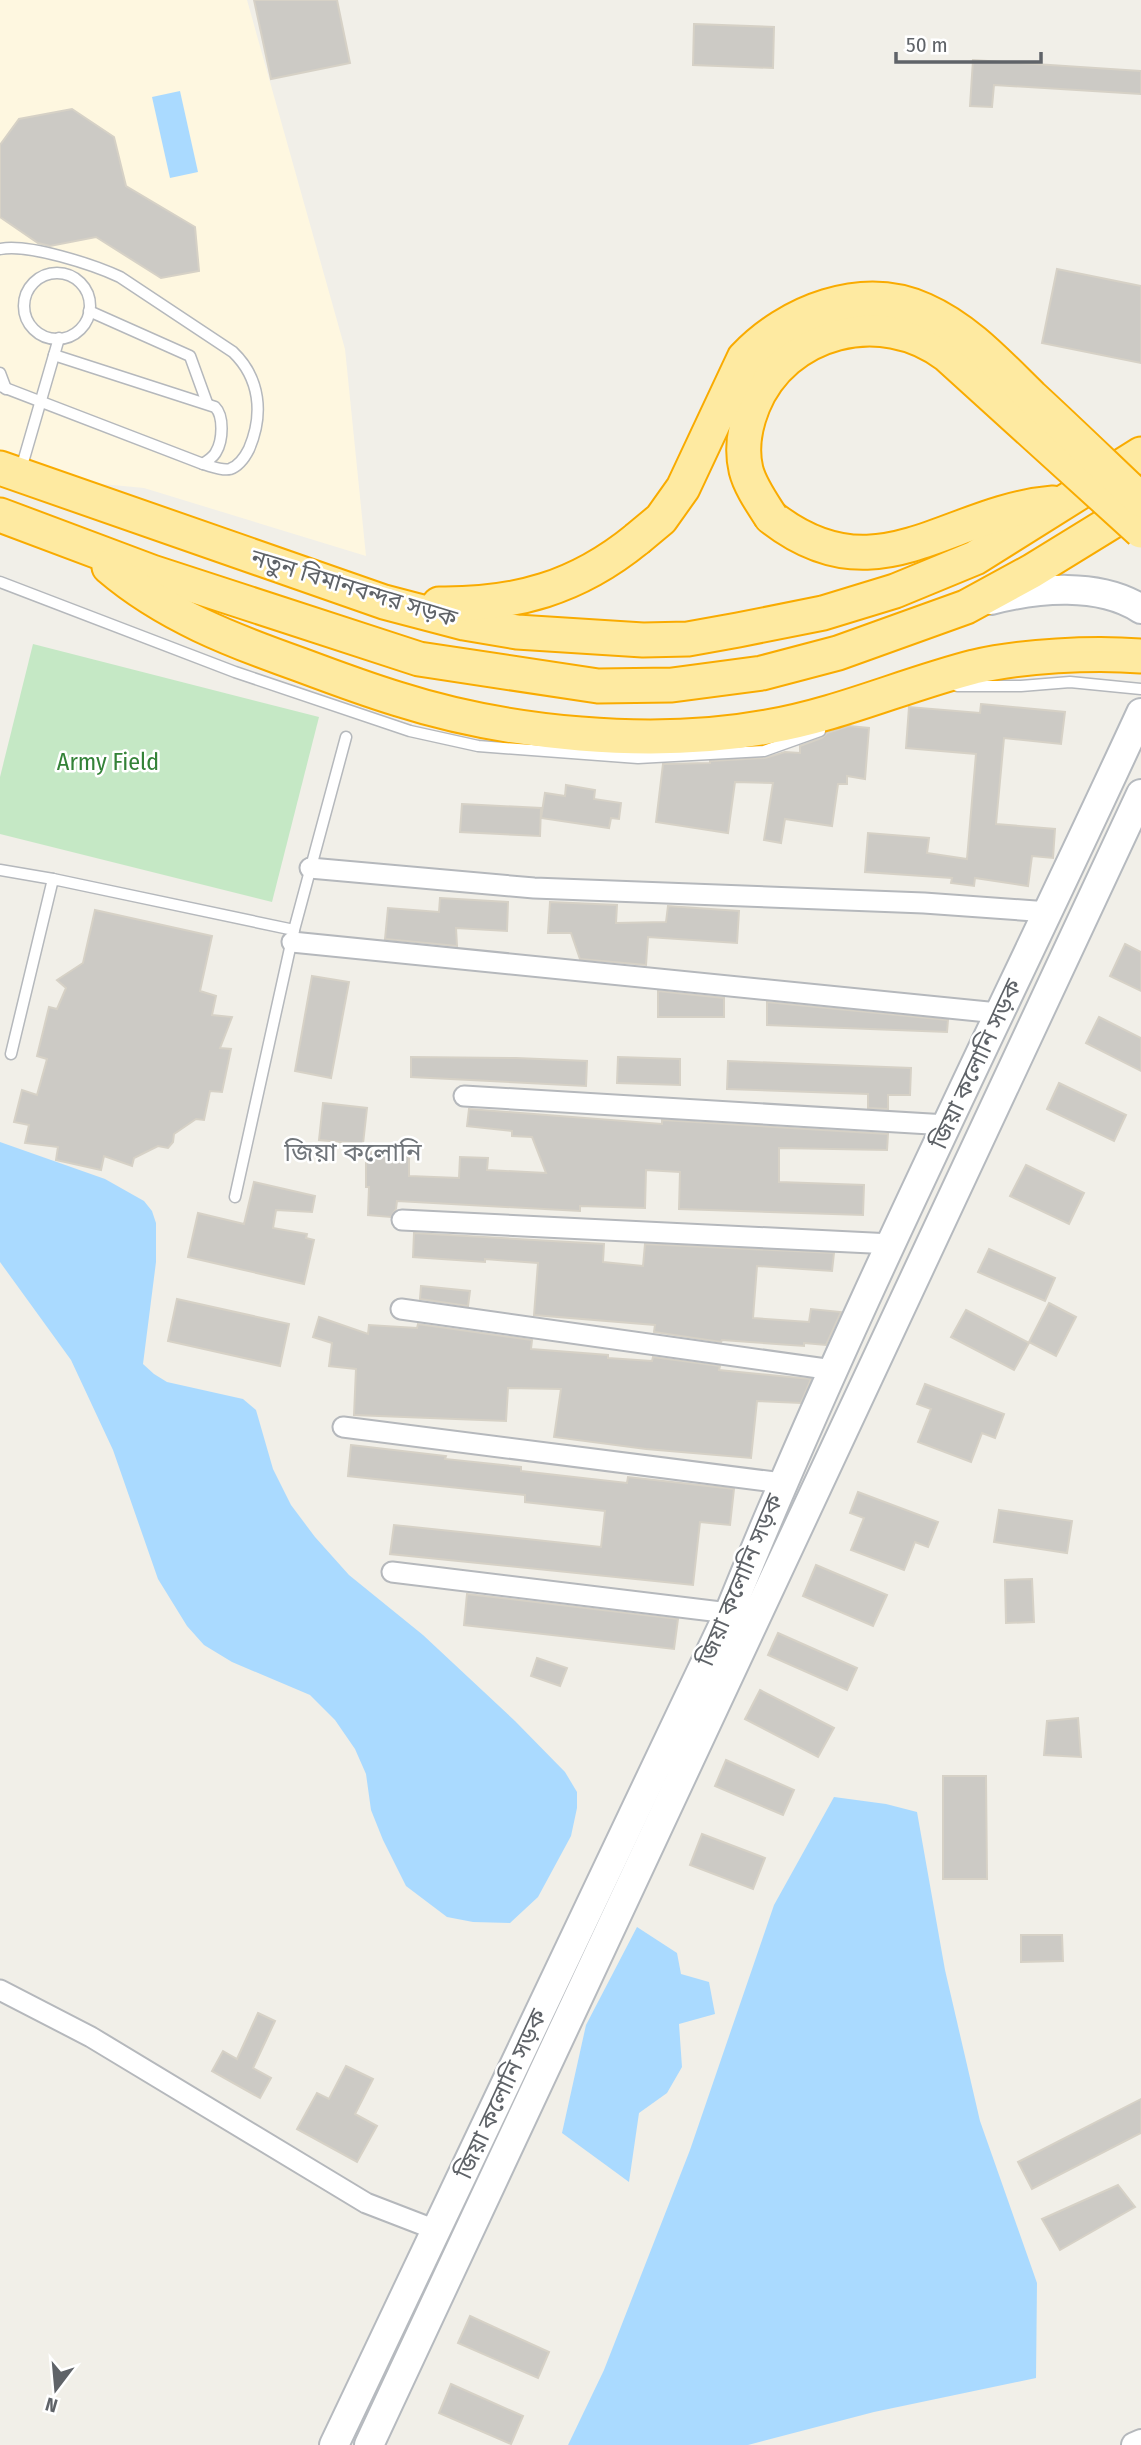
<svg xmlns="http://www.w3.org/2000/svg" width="1141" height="2445" font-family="'Fira Sans Condensed','Noto Sans Bengali',sans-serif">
  <rect width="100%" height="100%" fill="#f1efe8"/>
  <polygon fill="#fef7e0" points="0,0 247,0 345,349 366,556 144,488 19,476 0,466"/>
  <polygon fill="#c5e8c5" points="33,644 319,717 272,902 0,834 0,777"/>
  <g fill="#aadaff">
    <polygon points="180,91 198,172 170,178 152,97"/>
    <polygon points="0,1142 105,1179 144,1201 152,1211 156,1223 156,1262 143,1364 154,1374 167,1382 243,1399 256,1410 273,1469 291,1505 315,1537 349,1575 423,1635 515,1721 565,1772 577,1792 577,1808 571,1836 538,1897 510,1923 473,1922 447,1917 406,1886 383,1840 371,1810 366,1774 355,1749 335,1720 310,1695 232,1662 204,1645 187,1626 158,1579 113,1450 71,1360 0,1262"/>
    <polygon points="834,1797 886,1804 917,1812 945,1970 980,2121 1037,2283 1036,2378 874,2412 748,2445 568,2445 604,2370 690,2150 774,1905"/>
    <polygon points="637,1927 677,1953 681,1974 709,1982 715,2014 679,2024 682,2067 667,2093 639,2113 629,2182 562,2133 586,2025"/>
  </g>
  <g fill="#cccac5" stroke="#d6d1c6" stroke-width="2">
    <polygon points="254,0 337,0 350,63 271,79"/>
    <polygon points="694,24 774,27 773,68 693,65"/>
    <polygon points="973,60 1141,71 1141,94 994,85 992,107 970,106"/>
    <polygon points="72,109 114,137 126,186 195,227 199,271 161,278 96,237 50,246 38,243 0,217 0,145 19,119"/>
    <polygon points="1057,269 1141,286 1141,363 1042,343"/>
    <polygon points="981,704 1065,712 1061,744 1004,738 996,824 1055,829 1053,858 1032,856 1028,886 975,878 974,886 951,883 952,878 865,872 868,833 929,838 927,853 967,859 976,754 906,748 909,707 980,713"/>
    <polygon points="849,726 869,728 865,779 847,776 847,784 838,784 832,826 785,819 781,843 764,840 773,783 735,782 728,833 656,822 663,764 710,763 710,761 765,758 785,752 800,753 800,746 822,738 827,733"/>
    <polygon points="566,785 595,790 594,799 621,803 619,819 611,818 609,828 541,818 545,793 565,796"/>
    <polygon points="462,804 541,808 540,836 460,832"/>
    <polygon points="440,898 508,902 507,931 456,928 457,946 385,939 388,908 439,912"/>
    <polygon points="550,902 617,905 616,923 666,922 668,906 739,911 737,943 648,937 646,965 580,959 571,933 548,933"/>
    <polygon points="95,910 212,936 200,991 216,996 212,1015 232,1017 220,1048 231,1049 222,1092 210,1091 204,1120 196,1119 174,1134 173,1142 168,1148 158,1146 134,1158 132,1166 104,1156 101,1170 56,1160 58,1147 25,1143 29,1125 14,1122 22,1090 37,1095 47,1059 37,1056 49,1007 57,1009 66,988 57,980 83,963"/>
    <polygon points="1125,944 1141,952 1141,991 1110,976"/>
    <polygon points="312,976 349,982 331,1078 295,1071"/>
    <polygon points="658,991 724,998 724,1017 658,1017"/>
    <polygon points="767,1002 948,1020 947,1032 767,1025"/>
    <polygon points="1099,1017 1141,1038 1141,1071 1086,1043"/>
    <polygon points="411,1057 516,1058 587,1061 586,1086 411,1077"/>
    <polygon points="618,1057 680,1059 680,1085 617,1083"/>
    <polygon points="728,1061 911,1068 910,1095 888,1095 888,1109 868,1108 868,1094 727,1089"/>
    <polygon points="1059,1083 1126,1115 1114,1141 1047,1109"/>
    <polygon points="323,1103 367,1108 363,1144 319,1140"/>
    <polygon points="469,1109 662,1124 662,1120 888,1134 887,1150 779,1148 779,1182 864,1185 863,1215 679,1209 680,1172 646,1170 645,1208 580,1206 580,1211 397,1201 396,1209 391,1217 368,1215 369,1187 366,1187 366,1152 409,1153 409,1176 459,1178 460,1157 488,1158 487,1170 546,1173 532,1137 512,1136 512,1131 467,1126"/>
    <polygon points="1026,1165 1084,1193 1069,1224 1010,1196"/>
    <polygon points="254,1182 315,1196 312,1212 276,1210 273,1228 307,1234 306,1238 314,1240 304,1284 188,1257 198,1213 244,1224"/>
    <polygon points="414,1233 604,1244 603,1262 643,1266 645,1244 834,1253 832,1271 757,1266 753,1318 809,1322 811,1309 841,1312 826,1345 804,1343 804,1346 722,1340 721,1342 654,1332 655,1325 534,1315 538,1263 485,1259 485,1262 413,1257"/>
    <polygon points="989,1249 1055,1278 1045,1301 978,1272"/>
    <polygon points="421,1286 470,1291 468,1306 420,1299"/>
    <polygon points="177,1299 289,1324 280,1366 168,1341"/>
    <polygon points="1049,1303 1076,1317 1056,1356 1029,1342"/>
    <polygon points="966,1310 1029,1343 1014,1370 951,1337"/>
    <polygon points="319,1317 368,1334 369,1325 417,1328 418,1324 532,1340 531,1349 608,1355 608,1358 652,1361 653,1357 720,1366 719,1370 811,1379 801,1403 757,1401 751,1458 646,1449 554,1437 561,1389 508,1388 506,1421 354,1415 356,1369 329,1366 332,1343 313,1337"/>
    <polygon points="925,1384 1004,1414 995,1438 982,1433 971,1462 918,1442 931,1409 917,1404"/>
    <polygon points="351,1445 446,1456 445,1459 521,1467 521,1471 627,1483 628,1477 734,1489 730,1525 700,1522 693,1585 390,1554 394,1525 601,1547 605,1511 525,1502 525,1495 348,1476"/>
    <polygon points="858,1492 938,1522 928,1547 915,1542 904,1570 851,1550 864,1518 850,1513"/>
    <polygon points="999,1510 1072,1521 1067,1553 994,1542"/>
    <polygon points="816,1565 887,1595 873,1626 803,1596"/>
    <polygon points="1032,1579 1034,1622 1006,1623 1005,1580"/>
    <polygon points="467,1594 678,1619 674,1649 464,1625"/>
    <polygon points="778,1633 857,1668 847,1690 768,1655"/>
    <polygon points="537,1658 567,1668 560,1686 531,1676"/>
    <polygon points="760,1690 834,1728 818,1757 745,1719"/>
    <polygon points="1078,1718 1081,1757 1044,1755 1047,1721"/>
    <polygon points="726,1760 794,1790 783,1815 715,1786"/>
    <polygon points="943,1776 986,1776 987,1879 943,1879"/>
    <polygon points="702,1834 765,1858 753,1889 690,1865"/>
    <polygon points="1021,1935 1062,1935 1063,1961 1021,1962"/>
    <polygon points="258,2013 275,2021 253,2068 271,2078 260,2098 212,2071 223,2051 237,2059"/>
    <polygon points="346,2066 373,2079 355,2114 377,2126 357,2162 297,2129 317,2093 329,2099"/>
    <polygon points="1141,2099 1141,2133 1032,2189 1018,2162"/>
    <polygon points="1118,2185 1135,2207 1060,2250 1042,2219"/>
    <polygon points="470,2316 549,2352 538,2378 458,2343"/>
    <polygon points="451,2384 523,2416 511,2444 439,2413"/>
  </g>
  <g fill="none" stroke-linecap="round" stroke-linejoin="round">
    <defs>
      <g id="service">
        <path d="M0 249C28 243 94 265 120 277L233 352C260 378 264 414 249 449 245 457 239 466 230 469 222 471 211 466 203 464L0 386"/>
        <circle cx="57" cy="306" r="33"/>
        <polyline points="89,311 190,356 207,403"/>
        <path d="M54 355 215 407C224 416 223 440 216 452 214 457 208 460 203 464"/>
        <polyline points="0,373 6,389"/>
        <polyline points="21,469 59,338"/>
        <polyline points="0,582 235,672 410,731 478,746 638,758 764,751 820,731"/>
        <polyline points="957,686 1021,686 1070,682 1141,689"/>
        <polyline points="0,870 53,879"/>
        <polyline points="11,1054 53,879 294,930"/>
        <polyline points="235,1197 294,930 346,737"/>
      </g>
      <g id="minor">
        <polyline points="310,868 534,888 924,903 1049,912"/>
        <polyline points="292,942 998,1013"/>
        <polyline points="464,1096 947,1125"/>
        <polyline points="402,1220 892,1244"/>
        <polyline points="401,1309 833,1370"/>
        <polyline points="343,1427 782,1483"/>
        <polyline points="392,1572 729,1613"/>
        <polyline points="0,1990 91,2037 366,2203 436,2230"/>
      </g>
      <polyline id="tertiary" points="1134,2445 1141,2442"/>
      <g id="secondary">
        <path d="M991 600C1037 588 1099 582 1141 609"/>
        <path d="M334 2445 729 1613C853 1307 1003 1012 1141 713"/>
        <polyline points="369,2445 1141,794"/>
      </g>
      <g id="trunk">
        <polyline points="0,468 384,602 464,623 517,632 643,640 688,639 738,630 823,613 895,591 975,558 1141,454"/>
        <polyline points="0,515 152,572 419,659 598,686 672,685 762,673 838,653 966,607 1032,571 1141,504"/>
        <path d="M771 517C877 600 946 512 1053 503"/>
        <path d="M109 567C165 615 233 641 301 665 333 677 365 689 398 699 508 734 652 748 767 727 838 715 904 685 974 667 1022 656 1092 652 1141 656"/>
        <path d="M439 604C516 605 577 588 637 539"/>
      </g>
    </defs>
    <use href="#service" stroke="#b5b8bc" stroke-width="13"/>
    <use href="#minor" stroke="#b5b8bc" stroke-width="23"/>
    <use href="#tertiary" stroke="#b5b8bc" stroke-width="28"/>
    <use href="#secondary" stroke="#b6babf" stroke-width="32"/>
    <use href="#trunk" stroke="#f9ab00" stroke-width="37"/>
    <use href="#service" stroke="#fff" stroke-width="10"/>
    <use href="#minor" stroke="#fff" stroke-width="19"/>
    <use href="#tertiary" stroke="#fff" stroke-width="24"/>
    <use href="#secondary" stroke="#fff" stroke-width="28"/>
    <use href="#trunk" stroke="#feeaa1" stroke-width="33"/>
    <defs>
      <g id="trunk-bridge">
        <path d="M771 517C762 503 750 486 746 470 741 449 745 426 753 406 784 330 881 305 947 355L1141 531"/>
        <path d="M637 539 661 519 683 488 744 358C787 312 862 282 924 310 967 329 999 365 1032 397 1069 431 1105 466 1141 500"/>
      </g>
    </defs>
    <use href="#trunk-bridge" stroke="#f9ab00" stroke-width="37" stroke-linecap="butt"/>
    <use href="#trunk-bridge" stroke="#feeaa1" stroke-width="33"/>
  </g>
  <g text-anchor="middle" stroke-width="5" stroke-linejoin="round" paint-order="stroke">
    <g font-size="24" fill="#5f6368" stroke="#fff">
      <text transform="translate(354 588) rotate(17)" y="8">নতুন বিমানবন্দর সড়ক</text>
      <text transform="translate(976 1064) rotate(-65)" y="8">জিয়া কলোনি সড়ক</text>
      <text transform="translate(740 1580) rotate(-67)" y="8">জিয়া কলোনি সড়ক</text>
      <text transform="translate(501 2094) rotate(-65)" y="8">জিয়া কলোনি সড়ক</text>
    </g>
    <g font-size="24" fill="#348238" stroke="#fff">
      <text x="108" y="770">Army Field</text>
    </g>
    <g font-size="26" fill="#70757a" stroke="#fff">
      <text x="353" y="1161">জিয়া কলোনি</text>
    </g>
  </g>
  <g transform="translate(56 2389) rotate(196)" stroke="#ffffff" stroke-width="5" paint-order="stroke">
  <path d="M0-5L12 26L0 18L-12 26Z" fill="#5f6368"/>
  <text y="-10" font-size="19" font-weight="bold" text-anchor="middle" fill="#5f6368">N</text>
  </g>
  <path d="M896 52v10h145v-10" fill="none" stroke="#5f6368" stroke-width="3.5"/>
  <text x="906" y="52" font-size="21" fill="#5f6368" stroke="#ffffff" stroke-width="5" paint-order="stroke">50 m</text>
</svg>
